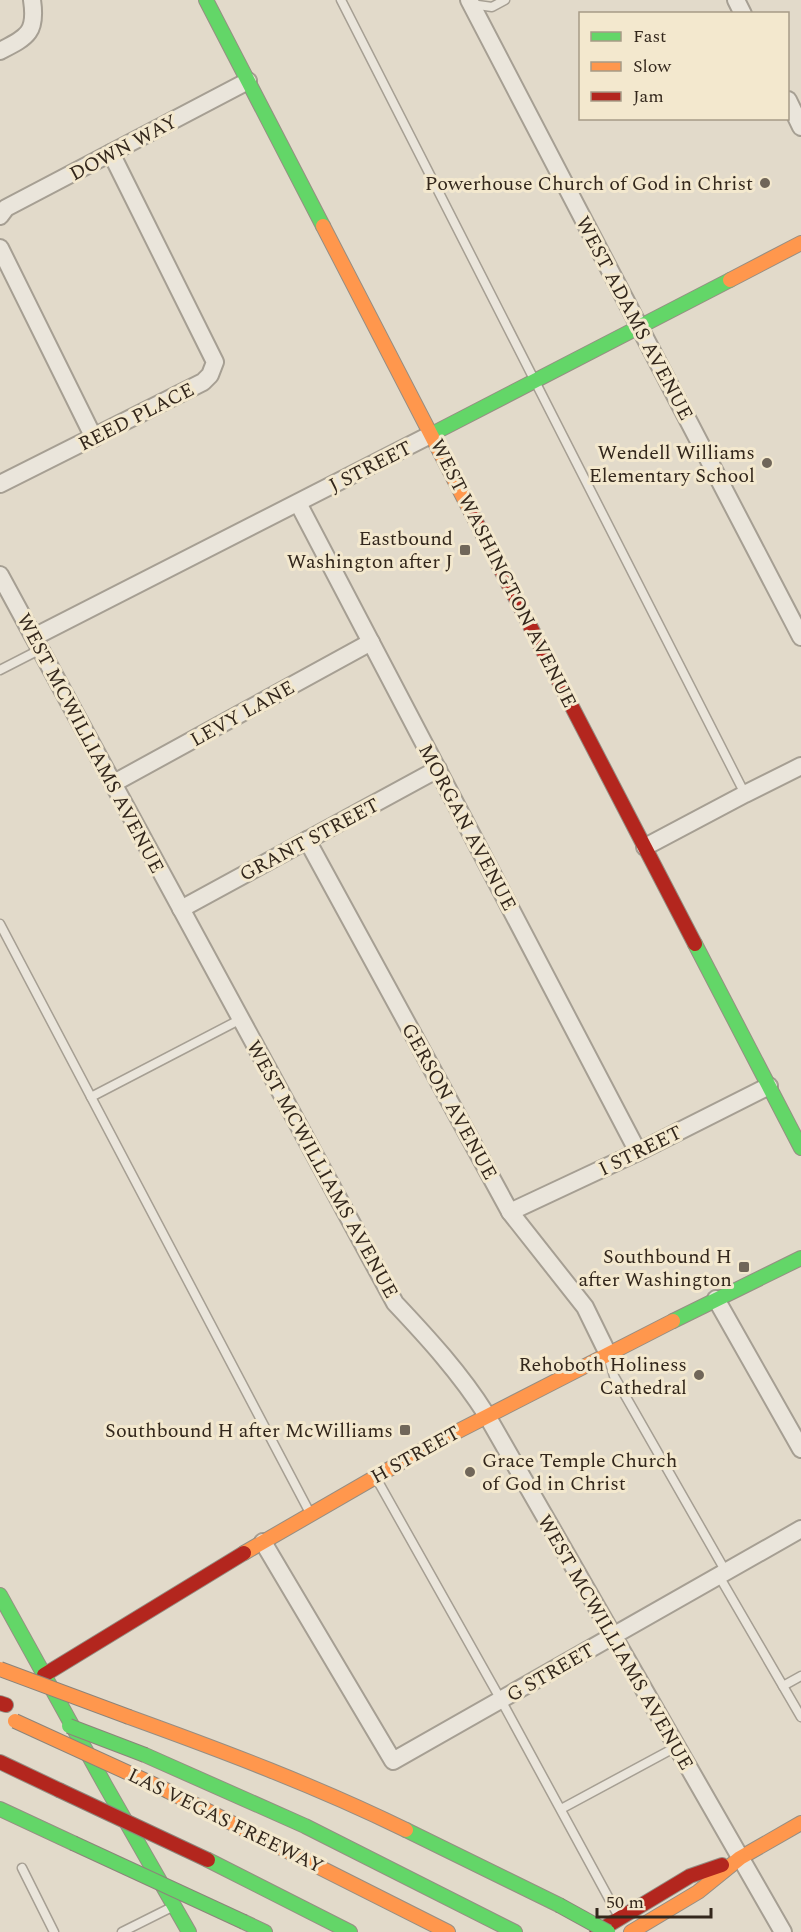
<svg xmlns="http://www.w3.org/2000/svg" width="801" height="1932" font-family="Spectral,serif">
  <rect width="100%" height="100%" fill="#e2daca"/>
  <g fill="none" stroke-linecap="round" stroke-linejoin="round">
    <defs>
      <g id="lane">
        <polyline points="341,0 745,794"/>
        <polyline points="471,4 492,7 505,0"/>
        <polyline points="0,670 41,649"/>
        <polyline points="0,924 310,1513"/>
        <polyline points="91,1097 241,1019"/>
        <polyline points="608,1356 614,1376 726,1572"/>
        <polyline points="375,1476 501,1700 619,1917"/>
        <polyline points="719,1576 801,1717"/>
        <polyline points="783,1686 801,1676"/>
        <polyline points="561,1809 676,1747"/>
        <polyline points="22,1868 54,1932"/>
        <polyline points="122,1932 174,1906"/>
      </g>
      <g id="street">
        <polyline points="469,0 801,637"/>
        <polyline points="736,0 743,14"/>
        <path d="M0 51C27 37 37 33 32 0"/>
        <polyline points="788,100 801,127"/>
        <polyline points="0,216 6,208 248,81"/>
        <polyline points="0,248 94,438"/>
        <polyline points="0,484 203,382 210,375 215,362 111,153"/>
        <polyline points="298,503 638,1152"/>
        <path d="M0 575 395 1303C428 1338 460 1373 486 1414L783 1932"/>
        <polyline points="34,637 432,434"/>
        <polyline points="114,783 371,642"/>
        <polyline points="307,840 510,1212 585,1307 607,1352"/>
        <polyline points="645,847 745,794 801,766"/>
        <polyline points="181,909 438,769"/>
        <polyline points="510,1212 638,1152 769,1086"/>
        <polyline points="716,1299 801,1449"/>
        <polyline points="263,1542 393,1761 801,1529"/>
      </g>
      <g id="fast">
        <polyline points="206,0 323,226"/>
        <polyline points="432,434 730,280"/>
        <polyline points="695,944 801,1148"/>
        <polyline points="673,1321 801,1258"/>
        <polyline points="0,1595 105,1785 189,1932"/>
        <polyline points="145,1755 305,1826 515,1932"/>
        <polyline points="0,1809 73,1843"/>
        <polyline points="406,1830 559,1905"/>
        <polyline points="208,1860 350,1932"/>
        <polyline points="244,1922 265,1932"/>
      </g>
      <g id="slow">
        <polyline points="323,226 473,516"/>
        <polyline points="730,280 801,243"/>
        <polyline points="244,1553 431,1445 673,1321"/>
        <path d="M129 1717C223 1751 316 1786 406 1830"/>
        <polyline points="168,1791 448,1932"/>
        <polyline points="631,1932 698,1892 740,1858 801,1823"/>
      </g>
      <g id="jam">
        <polyline points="473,516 695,944"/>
        <polyline points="44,1675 244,1553"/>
        <polyline points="0,1703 6,1705"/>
        <polyline points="0,1762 59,1790"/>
        <polyline points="597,1932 690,1876 722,1865"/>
      </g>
    </defs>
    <use href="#lane" stroke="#a69f93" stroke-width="11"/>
    <use href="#street" stroke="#a69f93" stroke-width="20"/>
    <use href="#fast" stroke="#968e83" stroke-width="16"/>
    <use href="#slow" stroke="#968e83" stroke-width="16"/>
    <use href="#jam" stroke="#968e83" stroke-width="16"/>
    <use href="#lane" stroke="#eae5db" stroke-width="8"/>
    <use href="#street" stroke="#eae5db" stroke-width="16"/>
    <use href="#fast" stroke="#63d668" stroke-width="14"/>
    <use href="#slow" stroke="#ff974d" stroke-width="14"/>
    <use href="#jam" stroke="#b3261e" stroke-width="14"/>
    <defs>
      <g id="fast-bridge">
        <polyline points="69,1726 145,1755"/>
        <polyline points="73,1843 244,1922"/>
        <polyline points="559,1905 608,1932"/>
      </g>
      <g id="slow-bridge">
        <polyline points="0,1669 129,1717"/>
        <polyline points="15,1721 168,1791"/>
      </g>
      <polyline id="jam-bridge" points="59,1790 208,1860"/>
    </defs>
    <use href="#fast-bridge" stroke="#8c847a" stroke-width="16" stroke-linecap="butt"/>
    <use href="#slow-bridge" stroke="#8c847a" stroke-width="16" stroke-linecap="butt"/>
    <use href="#jam-bridge" stroke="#8c847a" stroke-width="16" stroke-linecap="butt"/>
    <use href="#fast-bridge" stroke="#63d668" stroke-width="14"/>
    <use href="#slow-bridge" stroke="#ff974d" stroke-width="14"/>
    <use href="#jam-bridge" stroke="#b3261e" stroke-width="14"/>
  </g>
  <g fill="#706659" stroke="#f3e8ce" stroke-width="2">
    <circle cx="765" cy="183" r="6"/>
    <circle cx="767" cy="463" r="6"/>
    <rect x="459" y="544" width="12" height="12" rx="3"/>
    <rect x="738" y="1261" width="12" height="12" rx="3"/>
    <circle cx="699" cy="1375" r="6"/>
    <rect x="399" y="1424" width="12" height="12" rx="3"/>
    <circle cx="470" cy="1472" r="6"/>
  </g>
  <g text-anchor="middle" stroke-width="6" stroke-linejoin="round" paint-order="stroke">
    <g font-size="20" fill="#33271c" stroke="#f3e8ce">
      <text transform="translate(123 147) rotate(-28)" y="7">DOWN WAY</text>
      <text transform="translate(635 318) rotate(62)" y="7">WEST ADAMS AVENUE</text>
      <text transform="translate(136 416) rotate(-27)" y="7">REED PLACE</text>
      <text transform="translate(370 466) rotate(-27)" y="7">J STREET</text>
      <text transform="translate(504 573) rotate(63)" y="7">WEST WASHINGTON AVENUE</text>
      <text transform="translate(242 713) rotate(-29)" y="7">LEVY LANE</text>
      <text transform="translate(91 743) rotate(62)" y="7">WEST MCWILLIAMS AVENUE</text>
      <text transform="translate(468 827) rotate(62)" y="7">MORGAN AVENUE</text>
      <text transform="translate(309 839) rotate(-28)" y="7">GRANT STREET</text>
      <text transform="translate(450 1101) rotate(61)" y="7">GERSON AVENUE</text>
      <text transform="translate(640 1150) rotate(-26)" y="7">I STREET</text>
      <text transform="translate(323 1169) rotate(61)" y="7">WEST MCWILLIAMS AVENUE</text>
      <text transform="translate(415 1454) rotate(-29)" y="7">H STREET</text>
      <text transform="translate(616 1642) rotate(60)" y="7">WEST MCWILLIAMS AVENUE</text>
      <text transform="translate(550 1672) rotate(-30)" y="7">G STREET</text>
      <text transform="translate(226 1820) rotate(26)" y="7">LAS VEGAS FREEWAY</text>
    </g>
    <g font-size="20" fill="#33271c" stroke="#f3e8ce" text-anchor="end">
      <text x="753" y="190">Powerhouse Church of God in Christ</text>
      <text x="755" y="459">Wendell Williams<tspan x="755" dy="23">Elementary School</tspan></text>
      <text x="453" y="545">Eastbound<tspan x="453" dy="23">Washington after J</tspan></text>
      <text x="732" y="1263">Southbound H<tspan x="732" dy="23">after Washington</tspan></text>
      <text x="687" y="1371">Rehoboth Holiness<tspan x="687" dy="23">Cathedral</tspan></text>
      <text x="393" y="1437">Southbound H after McWilliams</text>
      <text x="482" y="1467" text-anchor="start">Grace Temple Church<tspan x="482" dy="23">of God in Christ</tspan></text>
    </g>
  </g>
  <rect x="579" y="12" width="210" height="108" fill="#f3e8ce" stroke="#a69b87" stroke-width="1.5"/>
  <rect x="591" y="32" width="30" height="9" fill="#63d668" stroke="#a69b87" stroke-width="1.5"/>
  <text x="633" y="42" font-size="18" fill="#33271c">Fast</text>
  <rect x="591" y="62" width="30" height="9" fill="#ff974d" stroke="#a69b87" stroke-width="1.5"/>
  <text x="633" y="72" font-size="18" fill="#33271c">Slow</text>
  <rect x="591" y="92" width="30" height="9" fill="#b3261e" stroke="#a69b87" stroke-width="1.5"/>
  <text x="633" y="102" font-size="18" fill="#33271c">Jam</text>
  <path d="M597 1908v9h114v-9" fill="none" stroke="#33271c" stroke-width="3"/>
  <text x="606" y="1908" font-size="18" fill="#33271c" stroke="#f3e8ce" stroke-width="4.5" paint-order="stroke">50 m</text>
</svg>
